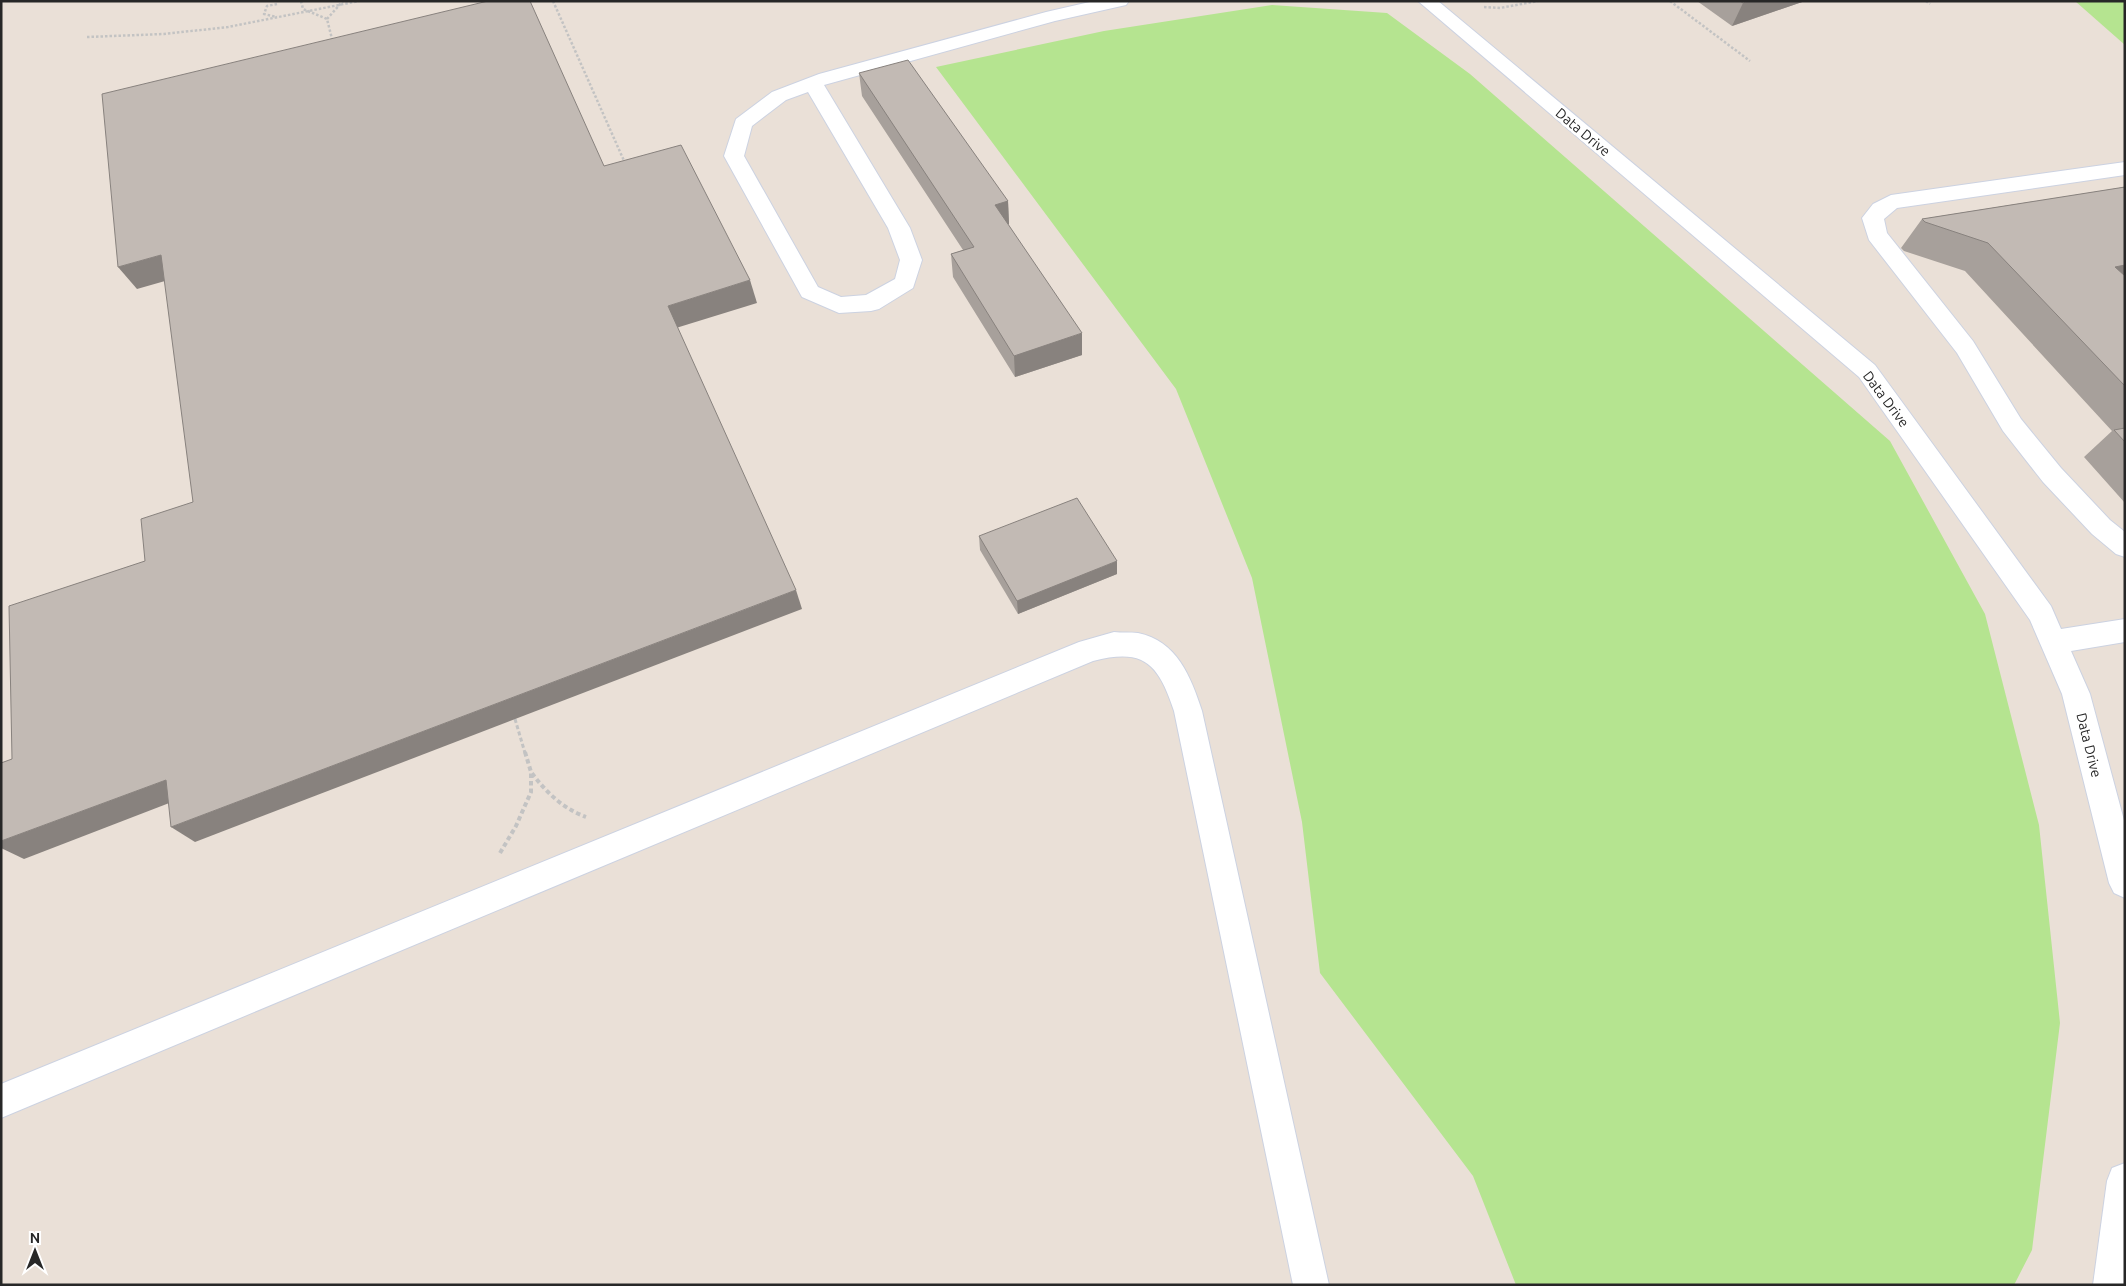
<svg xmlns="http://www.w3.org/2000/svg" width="2126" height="1286" font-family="Ubuntu,sans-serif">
  <rect width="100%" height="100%" fill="#eae0d7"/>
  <g fill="#b5e490">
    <polygon points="2075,1 2125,1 2125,45"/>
    <polygon points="1272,5 1387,13 1470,74 1890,441 1985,614 2039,825 2060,1023 2032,1250 2014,1285 1516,1285 1473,1176 1320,973 1302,822 1252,578 1176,389 936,67 1104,31"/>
  </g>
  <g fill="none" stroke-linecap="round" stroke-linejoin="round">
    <defs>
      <g id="minor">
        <path d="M1094 1H1129L1126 5 1055 21 824 85 910 228 922 260 913 288 879 309 871 311 839 313 802 297 724 156 736 119 772 92 819 74 1046 12ZM808 92 888 228 900 260 895 279 866 295 841 297 818 287 744 156 752 126 786 100Z"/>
        <polygon points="1418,1 1438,1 1875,365 2051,606 2061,629 2125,619 2125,642 2071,651 2090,694 2125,824 2125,898 2114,893 2109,883 2062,694 2030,620 1859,377"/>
        <polygon points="2125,162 2125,175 1897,208 1884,219 1887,233 1973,341 2021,419 2061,468 2110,520 2125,532 2125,557 2116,554 2092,534 2043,482 2003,431 1957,353 1869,240 1862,218 1873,204 1891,195"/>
        <path d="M1114 632C1122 633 1130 632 1138 633 1177 641 1191 677 1202 711L1329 1285H1293L1174 711C1158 663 1144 648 1093 661L1 1118V1084L1079 642Z"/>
        <polygon points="2125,1163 2125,1285 2093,1285 2107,1181 2112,1168"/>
      </g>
    </defs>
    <use href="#minor" stroke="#ccd2e1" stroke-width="2"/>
    <g stroke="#c3c3c3" stroke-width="2.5" stroke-dasharray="2.5 2" stroke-linecap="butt">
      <polyline points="301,1 303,9 327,19 333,43"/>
      <polyline points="553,1 625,163"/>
      <polyline points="1670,1 1750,61"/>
      <polyline points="1926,1 1930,4"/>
      <polyline points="277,4 267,6 264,14 277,17"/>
      <polyline points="1484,7 1500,8 1538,1"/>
      <polyline points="327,19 343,1"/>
      <polyline points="87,37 164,34 228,27 359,1"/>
    </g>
    <polyline stroke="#c3c3c3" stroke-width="3" stroke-dasharray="4 2.5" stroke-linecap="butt" points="515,719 525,753"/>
    <g stroke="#c3c3c3" stroke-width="4" stroke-dasharray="4.5 3" stroke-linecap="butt">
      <polyline points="525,752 531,772"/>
      <path d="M500 853 516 826 531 792V772C546 792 562 808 586 817"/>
    </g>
    <use href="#minor" fill="#fff" fill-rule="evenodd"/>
  </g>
  <g fill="#a7a09b">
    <polygon points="1697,1 1805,1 1732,26"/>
    <polygon points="859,73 1008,201 1009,224 1008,224 1082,355 1015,377 953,277 951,254 963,250 862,96"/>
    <polygon points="2125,187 2125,503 2084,457 2112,431 1965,271 1904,251 1901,248 1922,219"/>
    <polygon points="979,536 1117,574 1018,614 980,550"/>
  </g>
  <g fill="#88827e">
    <polygon points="1749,1 1805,1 1732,26 1743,3"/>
    <polygon points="1008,201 1009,224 997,227 995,205"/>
    <polygon points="161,255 179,277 137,289 118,267"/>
    <polygon points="2125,265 2125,289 2115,267"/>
    <polygon points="750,280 757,303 676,328 668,306"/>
    <polygon points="1082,333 1082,355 1015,377 1014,356"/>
    <polygon points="1117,561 1117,574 1018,614 1017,601"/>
    <polygon points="796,590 802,609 195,842 171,827"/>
    <polygon points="166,780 190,795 24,859 1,848 1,841"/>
  </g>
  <g fill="#c2bab4" stroke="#88827e">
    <polygon points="488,1 530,1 604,166 681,145 750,280 668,306 796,590 171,827 166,780 1,841 1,763 12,759 9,606 145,561 141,519 193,502 161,255 118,267 102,94"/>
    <polygon points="1740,1 1749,1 1743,3"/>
    <polygon points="908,60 1008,201 995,205 1082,333 1014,356 951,254 974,247 859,73"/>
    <polygon points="2125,187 2125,265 2115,267 2125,276 2125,386 1988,243 1925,222 1922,219"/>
    <polygon points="2125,428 2125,442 2114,430"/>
    <polygon points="1077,498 1117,561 1017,601 979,536"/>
  </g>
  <g text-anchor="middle" stroke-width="5" stroke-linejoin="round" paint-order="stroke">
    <g font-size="14" fill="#272727" stroke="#fff">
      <text transform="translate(1583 132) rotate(40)" y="5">Data Drive</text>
      <text transform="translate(1886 399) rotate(53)" y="5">Data Drive</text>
      <text transform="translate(2089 745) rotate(76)" y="5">Data Drive</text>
    </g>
  </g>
  <rect width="2126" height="1286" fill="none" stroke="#272727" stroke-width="5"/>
  <g transform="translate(35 1251)" stroke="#ffffff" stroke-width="4" paint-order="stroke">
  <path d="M0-4L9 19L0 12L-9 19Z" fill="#272727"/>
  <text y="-8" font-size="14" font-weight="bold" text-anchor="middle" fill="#272727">N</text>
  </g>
</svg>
